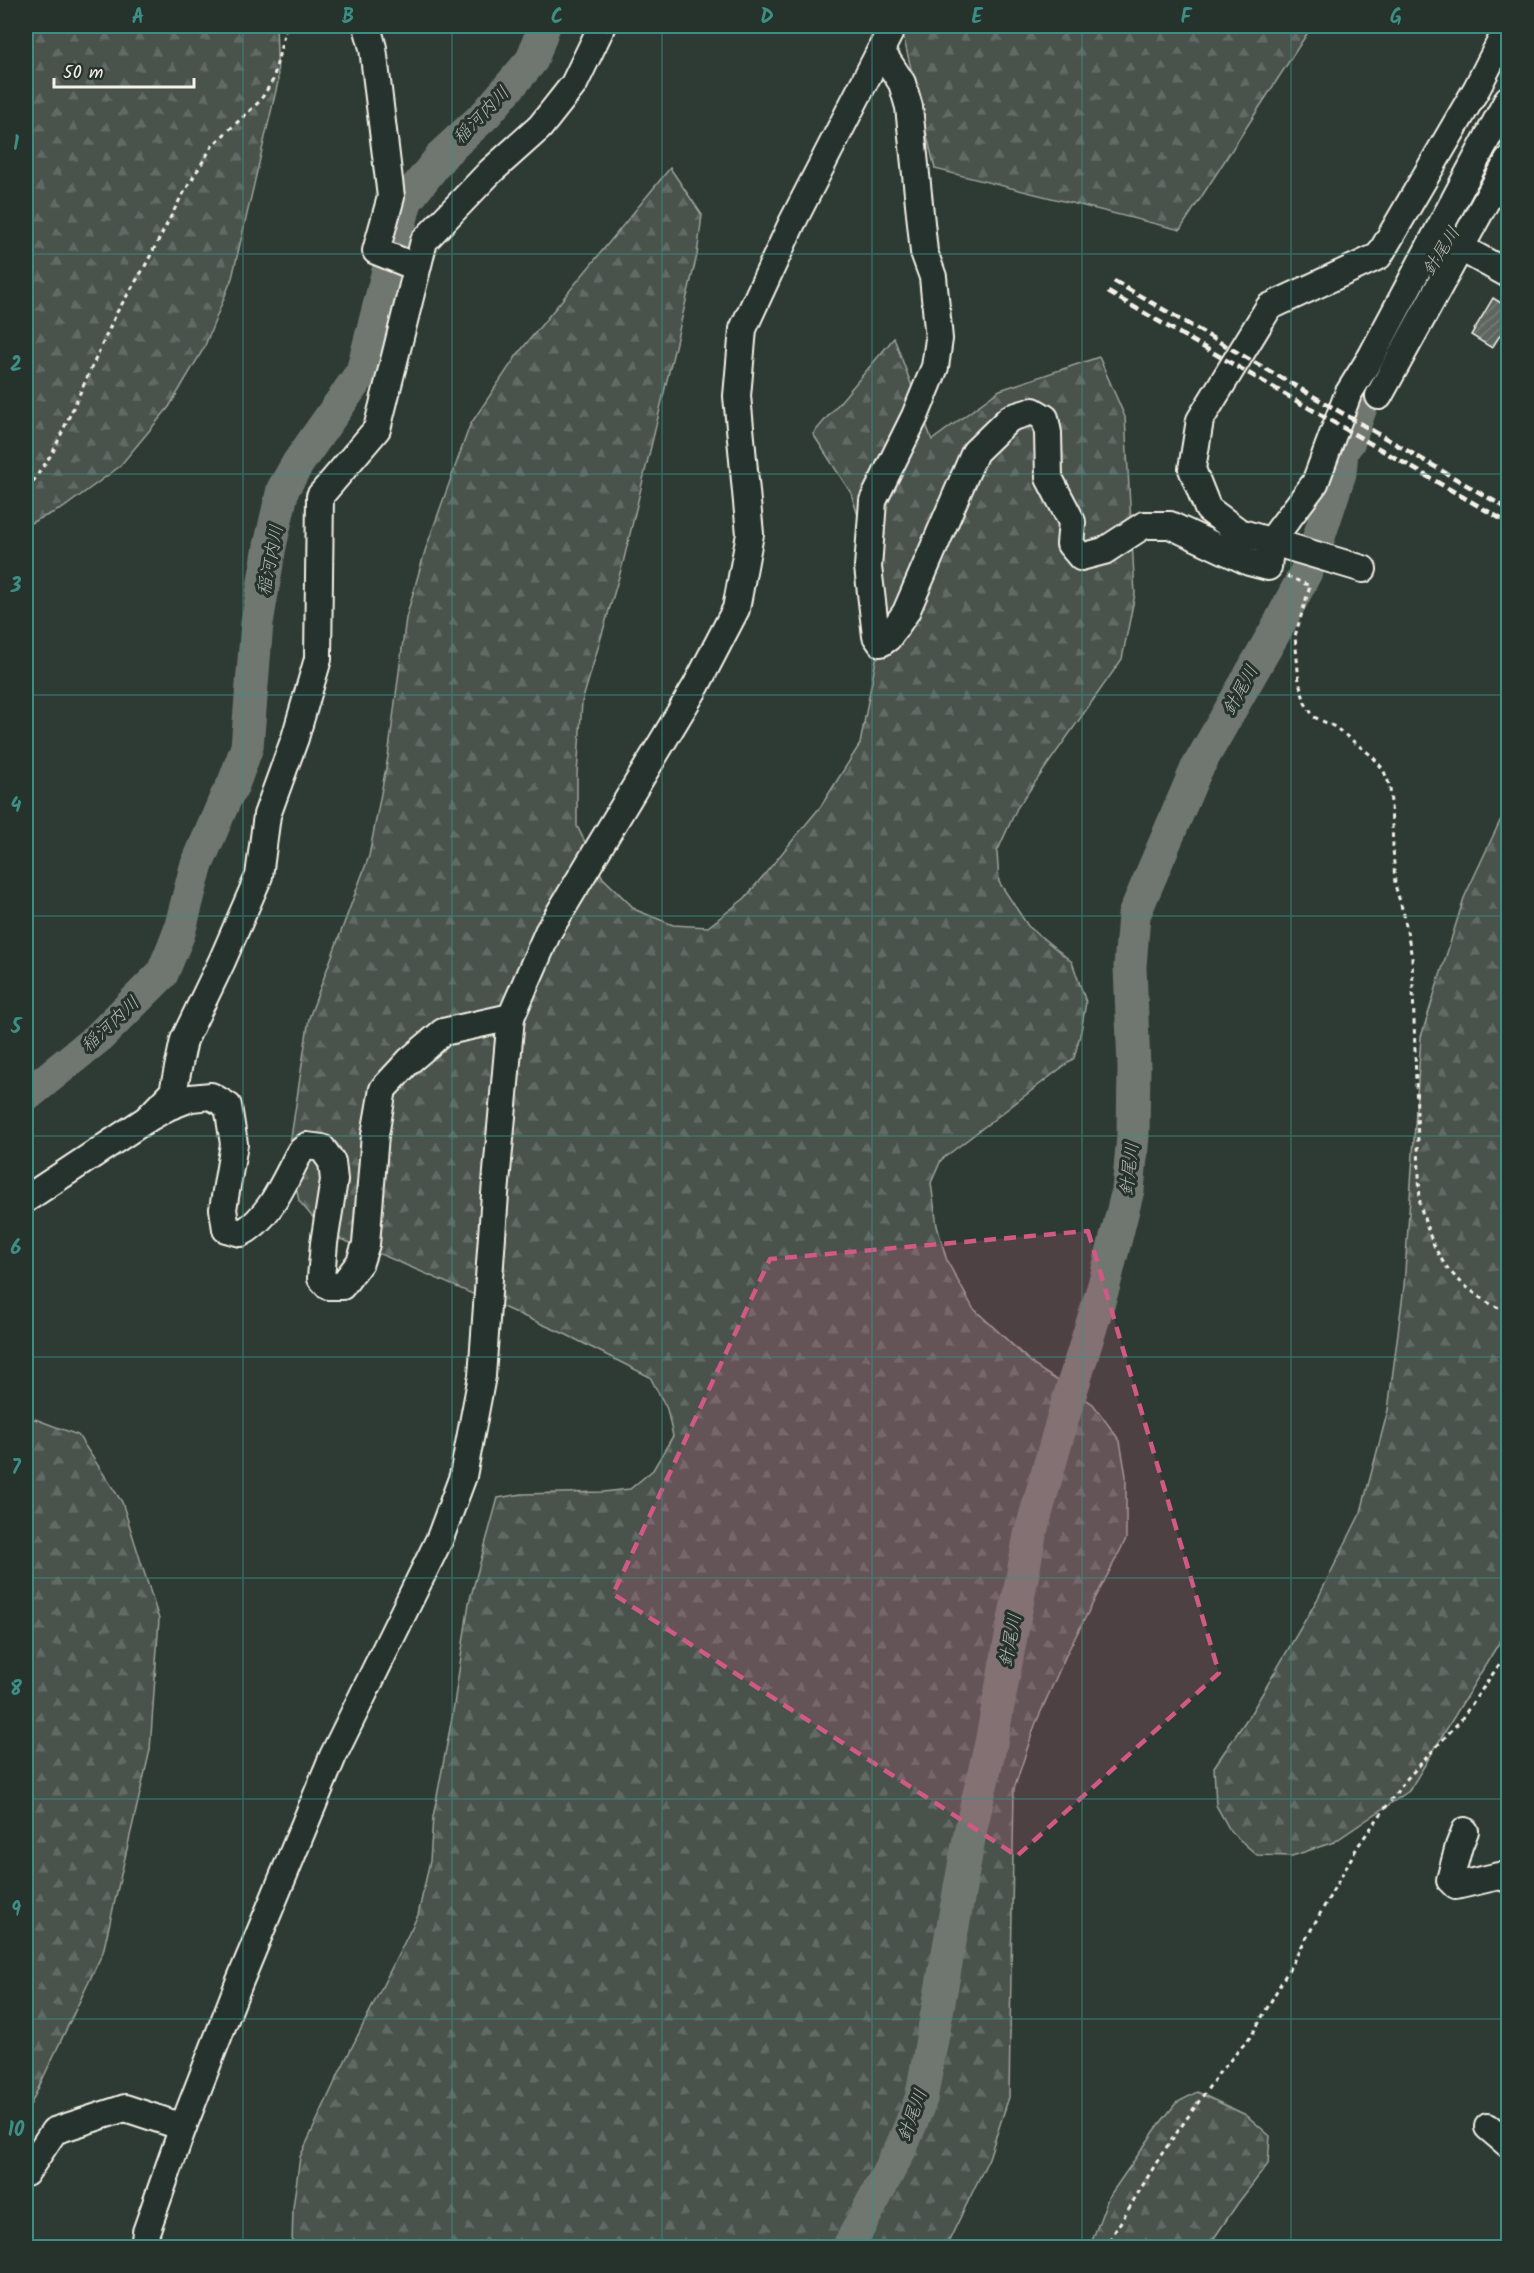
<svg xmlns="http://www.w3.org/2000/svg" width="1534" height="2273" font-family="Kalam,'Klee One',sans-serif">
  <defs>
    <pattern id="forest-firs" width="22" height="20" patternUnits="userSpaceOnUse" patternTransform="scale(1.5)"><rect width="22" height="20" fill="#48524c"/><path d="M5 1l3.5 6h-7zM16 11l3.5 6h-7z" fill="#636b66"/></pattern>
    <pattern id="building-hatch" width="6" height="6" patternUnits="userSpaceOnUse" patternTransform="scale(1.5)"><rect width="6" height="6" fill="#5c655e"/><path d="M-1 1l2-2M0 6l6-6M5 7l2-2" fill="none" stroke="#747c75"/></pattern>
  </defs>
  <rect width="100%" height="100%" fill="#2e3b34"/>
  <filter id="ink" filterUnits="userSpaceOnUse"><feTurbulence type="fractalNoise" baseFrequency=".0167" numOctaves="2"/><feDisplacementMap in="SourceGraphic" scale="12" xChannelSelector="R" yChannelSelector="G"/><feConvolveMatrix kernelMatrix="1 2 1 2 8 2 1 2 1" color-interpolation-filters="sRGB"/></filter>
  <g filter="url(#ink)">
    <g fill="url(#forest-firs)" stroke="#9ea29a" stroke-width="1.5">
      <polygon points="26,26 276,26 278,82 232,278 204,348 169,407 119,467 63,508 26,525"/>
      <polygon points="906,26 1312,26 1180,230 935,169 902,31"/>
      <polygon points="670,168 702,215 697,255 623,563 582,702 577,774 577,826 603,878 636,910 673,925 708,927 745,898 821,806 860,744 886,607 851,493 813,434 894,338 932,440 1000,390 1099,357 1125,417 1135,594 1122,659 1017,808 997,852 999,882 1028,926 1072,962 1086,1002 1081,1031 1074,1058 941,1160 931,1183 937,1226 947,1261 973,1308 1035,1366 1093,1404 1120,1441 1126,1476 1126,1539 1067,1653 1035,1725 1014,1789 1009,2097 989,2158 946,2247 292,2247 293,2208 300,2157 339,2073 418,1915 430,1861 433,1817 452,1718 469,1603 498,1498 522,1494 603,1492 630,1489 653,1470 673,1436 667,1409 650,1377 567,1335 385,1256 327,1234 299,1201 289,1151 309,1018 369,856 388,757 406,618 425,551 470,425 517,355"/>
      <polygon points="1508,804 1508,1628 1409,1791 1334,1842 1292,1856 1257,1855 1231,1832 1216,1805 1214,1767 1251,1713 1317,1600 1361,1512 1388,1410 1404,1286 1421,1037 1464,898"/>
      <polygon points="35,1419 78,1435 122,1502 159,1619 150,1750 103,1952 26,2114 26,1421"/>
      <polygon points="1197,2092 1246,2115 1270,2136 1268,2164 1238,2203 1208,2247 1093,2247 1092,2241 1108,2198 1158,2126 1176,2103"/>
    </g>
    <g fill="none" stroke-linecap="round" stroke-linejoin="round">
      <g stroke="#6f7770" stroke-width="33">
        <polyline points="1423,281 1508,141"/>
        <polyline points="26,1096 100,1036 162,974 179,933 196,867 226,797 233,785 247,747 257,623 270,546 283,489 298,463 362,372 406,201 444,153 486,114 532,60 544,26"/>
        <polyline points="848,2248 901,2148 921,2099 971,1828 991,1743 1030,1535 1064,1414 1104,1285 1128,1190 1133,1136 1134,1067 1130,967 1134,915 1196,770 1277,628 1310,564 1340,473 1342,451 1349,441 1373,373 1388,344"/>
      </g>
    </g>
    <polygon fill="url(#building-hatch)" stroke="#f4f1e8" stroke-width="1.5" points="1493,298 1509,308 1509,321 1492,348 1471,335"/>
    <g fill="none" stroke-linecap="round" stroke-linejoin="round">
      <defs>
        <g id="minor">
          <polyline points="367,26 373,48 391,197 376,251 406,263 417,262"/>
          <polyline points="881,51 902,83 909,107 924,252 933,277 939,339 935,367 915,416 873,501 868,567 876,636 881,643 888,638 906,612 975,452 1010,418 1033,411 1045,418 1048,433 1049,478 1072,522 1070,544 1081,557 1104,551 1144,525 1170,525 1249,562 1268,567 1271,541 1315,483 1348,394 1371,357 1508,99"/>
          <polyline points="1461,248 1508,274"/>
          <polyline points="1379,396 1508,161"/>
          <polyline points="1363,569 1239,532 1208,509 1192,469 1200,420 1269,307 1379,256 1477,88 1508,27"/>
          <polyline points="147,1119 173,1092 184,1040 222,961 259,876 267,815 295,738 318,659 320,496 377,429 424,241 490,172 540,127 574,84 602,26"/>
          <path d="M26 1199 147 1119 168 1107 191 1098 211 1096 228 1106 234 1144 223 1209 226 1229 241 1233C270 1219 285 1179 300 1152L307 1146 322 1148 332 1162 334 1180 324 1243 321 1278 328 1286H342L360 1262 366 1244 375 1135 383 1089 409 1061 443 1032 511 1017"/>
          <polyline points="1465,1831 1459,1846 1450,1880 1456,1886 1499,1876 1508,1879"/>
          <polyline points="1488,2127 1508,2144"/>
          <polyline points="26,2173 54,2131 125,2108 183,2127"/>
          <polyline points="144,2248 146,2232 183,2127 239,1983 333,1756 440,1538 463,1476 482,1376 495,1194 511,1017 548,932 696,686 736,609 750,534 737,396 743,329 792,223 893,26"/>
        </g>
      </defs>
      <use href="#minor" stroke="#f4f1e8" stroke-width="30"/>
      <g stroke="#f4f1e8" stroke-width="3" stroke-dasharray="4.5 4.5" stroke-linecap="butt">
        <polyline points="26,486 30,486 53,452 117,312 144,268 180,199 213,145 260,101 273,80 286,26"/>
        <path d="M1287 576 1310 586 1295 636 1299 682 1305 703 1314 717 1335 727 1372 756 1383 769 1390 786 1395 885 1404 915 1412 958 1420 1205C1432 1245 1440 1269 1476 1294 1487 1302 1495 1308 1508 1310"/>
        <polyline points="1105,2248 1161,2155 1219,2073 1252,2035 1358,1846 1404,1782 1460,1721 1508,1652"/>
      </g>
      <use href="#minor" stroke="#26332d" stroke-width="26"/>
      <g stroke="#f4f1e8" stroke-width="4.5" stroke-dasharray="9 4.5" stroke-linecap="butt">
        <polyline points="601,26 616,33"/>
        <polyline points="1114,281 1508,509"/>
        <polyline points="1108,292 1508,523"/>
      </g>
    </g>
  </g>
  <path fill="#d15985" fill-opacity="0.2" stroke="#d15985" stroke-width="4.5" stroke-dasharray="12 8" stroke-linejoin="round" d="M1088 1231 1219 1673 1017 1856 613 1594 770 1259Z"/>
  <path fill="none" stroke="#3d8f86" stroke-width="1.5" stroke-opacity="0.55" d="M243 26V2248M452 26V2248M662 26V2248M872 26V2248M1082 26V2248M1291 26V2248M26 254H1508M26 474H1508M26 695H1508M26 916H1508M26 1136H1508M26 1357H1508M26 1578H1508M26 1799H1508M26 2019H1508"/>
  <g text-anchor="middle" stroke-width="6" stroke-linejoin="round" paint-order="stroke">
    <g font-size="18" font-style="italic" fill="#b8bab2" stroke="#26332d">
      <text transform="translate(481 115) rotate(-46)" y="6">稲河内川</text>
      <text transform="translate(1441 251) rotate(-58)" y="6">針尾川</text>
      <text transform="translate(270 560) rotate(-79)" y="6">稲河内川</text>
      <text transform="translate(1240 690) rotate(-61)" y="6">針尾川</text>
      <text transform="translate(110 1024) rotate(-43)" y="6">稲河内川</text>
      <text transform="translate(1129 1169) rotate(-83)" y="6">針尾川</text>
      <text transform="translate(1010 1640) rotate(-79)" y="6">針尾川</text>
      <text transform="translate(912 2115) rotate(-70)" y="6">針尾川</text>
    </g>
  </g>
  <rect width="1534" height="2273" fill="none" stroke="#26332d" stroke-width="66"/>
  <path d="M54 78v9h140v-9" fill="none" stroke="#f4f1e8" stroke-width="3"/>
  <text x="63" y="78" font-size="18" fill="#f4f1e8" stroke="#26332d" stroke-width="4.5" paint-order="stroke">50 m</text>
  <rect x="33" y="33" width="1468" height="2207" fill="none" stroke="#3d8f86" stroke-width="2"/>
  <g font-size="20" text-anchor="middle" font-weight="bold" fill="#3d8f86">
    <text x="138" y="23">A</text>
    <text x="348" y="23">B</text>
    <text x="557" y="23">C</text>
    <text x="767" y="23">D</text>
    <text x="977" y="23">E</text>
    <text x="1186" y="23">F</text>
    <text x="1396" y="23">G</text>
    <text x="16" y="150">1</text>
    <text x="16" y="371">2</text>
    <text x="16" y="592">3</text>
    <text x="16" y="812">4</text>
    <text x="16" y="1033">5</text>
    <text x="16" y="1254">6</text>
    <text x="16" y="1474">7</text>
    <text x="16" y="1695">8</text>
    <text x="16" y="1916">9</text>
    <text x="16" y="2136">10</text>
  </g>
</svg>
